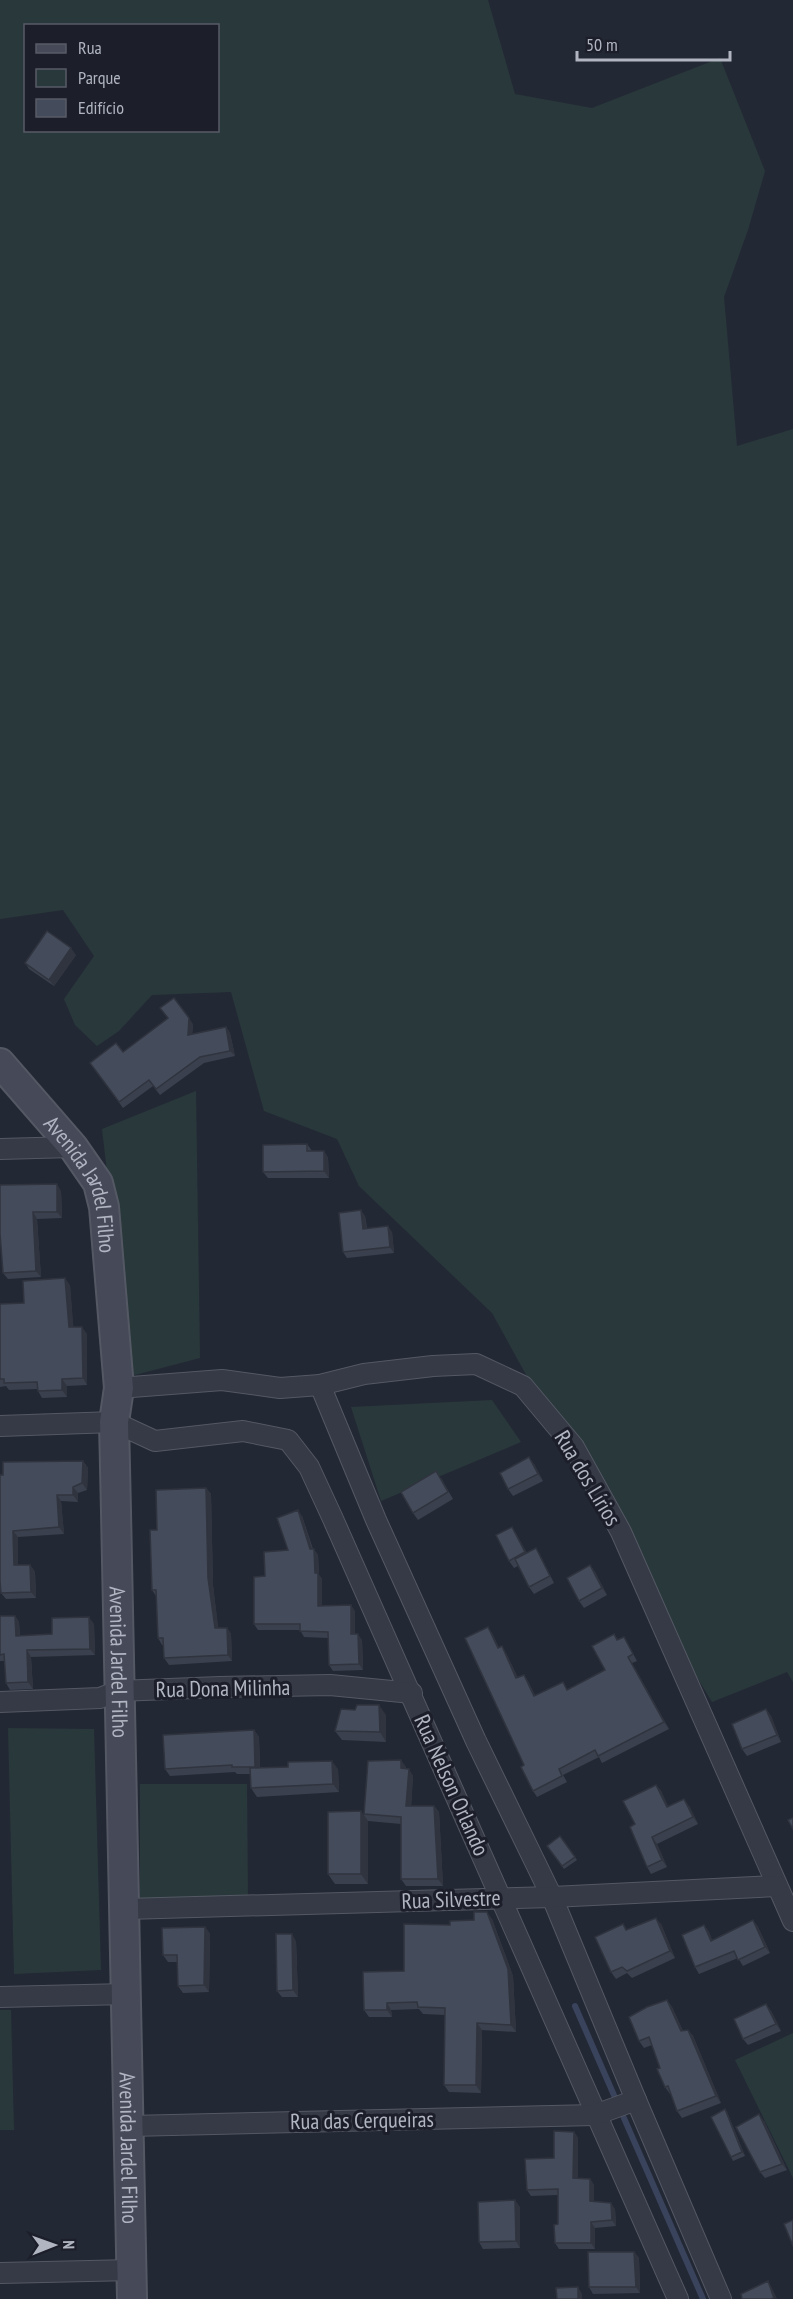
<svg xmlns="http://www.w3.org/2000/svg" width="793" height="2299" font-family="'PT Sans Narrow',sans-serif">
  <rect width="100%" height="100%" fill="#232835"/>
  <g fill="#29383a" fill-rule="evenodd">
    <path d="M0 0H488L515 94 592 108 720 58 765 171 748 230 724 297 737 446 793 429V1682L787 1672 712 1702 657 1612 492 1313 359 1186 337 1139 264 1111 231 992 152 995 119 1031 97 1046 75 1025 64 999 94 956 63 910 0 919ZM26 26H218V130H26Z"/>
    <polygon points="196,1091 200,1358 131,1376 102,1129"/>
    <polygon points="492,1400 521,1442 381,1501 351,1407"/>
    <polygon points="8,1728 94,1729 101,1970 14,1974"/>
    <polygon points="140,1784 247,1784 248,1898 140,1898"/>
    <polygon points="0,2010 11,2010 14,2130 0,2130"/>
    <polygon points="793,2033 793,2178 735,2060"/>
  </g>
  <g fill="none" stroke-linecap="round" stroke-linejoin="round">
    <polyline stroke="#3a435c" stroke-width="6" points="575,2006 703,2299"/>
    <defs>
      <g id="minor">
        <polyline points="0,1149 73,1147"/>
        <polyline points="320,1385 376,1520 476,1741 552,1897 636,2100 721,2299"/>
        <polyline points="119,1388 222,1380 280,1388 320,1385 364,1374 433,1366 476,1364 523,1386 574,1447 621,1532 793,1921"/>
        <polyline points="0,1426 114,1422 155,1441 243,1431 288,1440 309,1467 333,1519 678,2299"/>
        <polyline points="0,1702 100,1698 118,1691 220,1687 330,1685 412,1693"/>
        <polyline points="126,1909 552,1897 777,1886"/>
        <polyline points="0,1997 127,1994"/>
        <polyline points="130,2126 595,2115 636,2100"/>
        <polyline points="0,2273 133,2270"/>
      </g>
      <g id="secondary">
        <path id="s1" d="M0 1063 73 1147 98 1183 104 1207 119 1388 114 1422 116 1512 132 2299"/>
      </g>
    </defs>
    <use href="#minor" stroke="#545864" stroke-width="22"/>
    <use href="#secondary" stroke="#545864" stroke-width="32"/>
    <use href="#minor" stroke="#363a46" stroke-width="20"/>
    <use href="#secondary" stroke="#454958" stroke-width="28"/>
  </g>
  <g fill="#3a404d">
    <polygon points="76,955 54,986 29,969 25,963"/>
    <polygon points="193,1024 192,1034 226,1027 230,1033 235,1056 204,1063 160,1095 153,1086 123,1108 90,1063 123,1052"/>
    <polygon points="307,1144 312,1151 324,1151 328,1158 329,1178 268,1178 263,1172"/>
    <polygon points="0,1185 61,1191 62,1218 37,1219 41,1277 8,1279 3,1273 1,1241 0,1241"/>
    <polygon points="365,1216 367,1228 392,1232 394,1253 347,1258 343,1252"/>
    <polygon points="70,1285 73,1327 87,1334 87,1385 67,1386 67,1397 42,1398 38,1391 37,1389 9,1390 6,1386 0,1387 0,1304 24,1303"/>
    <polygon points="83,1461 88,1468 87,1490 78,1493 78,1502 61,1501 64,1534 18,1537 18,1565 30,1565 35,1572 36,1598 6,1599 1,1593 1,1587 0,1587 0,1475"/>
    <polygon points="534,1464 543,1481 513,1496 508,1489"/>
    <polygon points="441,1478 453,1499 418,1520 413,1513"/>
    <polygon points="206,1488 211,1494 213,1585 218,1628 227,1628 231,1634 232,1661 169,1665 164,1658 164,1645 162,1645 158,1638 156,1596 152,1590 157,1530"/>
    <polygon points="302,1516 313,1549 318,1555 319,1575 322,1579 322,1606 355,1611 355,1634 362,1640 363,1670 333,1671 329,1665 328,1638 304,1637 300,1630 258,1630 254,1624 265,1576 288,1550"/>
    <polygon points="512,1527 527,1553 536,1548 540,1555 554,1583 534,1594 529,1587 518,1566 514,1568 509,1561"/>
    <polygon points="590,1565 595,1572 607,1595 584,1608 579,1601"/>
    <polygon points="0,1616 15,1616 19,1622 20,1636 52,1634 94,1624 95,1655 31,1657 33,1689 10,1690 6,1683 5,1661 0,1661"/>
    <polygon points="492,1633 499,1648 506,1653 518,1678 528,1681 535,1696 568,1689 605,1670 614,1634 618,1640 624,1637 637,1661 632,1663 669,1729 602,1763 599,1757 563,1775 567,1782 537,1797 533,1791 524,1765"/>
    <polygon points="766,1709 771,1716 781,1742 747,1756 742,1749"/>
    <polygon points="386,1715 386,1742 342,1740 335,1731"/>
    <polygon points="254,1730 259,1737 260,1768 338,1769 339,1792 257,1797 251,1788 250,1774 237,1774 235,1772 170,1776 165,1769"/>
    <polygon points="406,1767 406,1769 413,1776 411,1806 434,1806 439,1812 443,1886 406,1886 401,1879 401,1824 368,1821 368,1884 335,1884 328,1874 364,1814"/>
    <polygon points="656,1785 661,1791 668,1807 689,1806 698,1824 657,1844 667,1867 651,1874 647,1867 635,1824"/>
    <polygon points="560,1836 577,1860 564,1869 547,1846"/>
    <polygon points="492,1919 513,1976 516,2032 482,2030 481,2093 449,2092 444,2085 445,2015 423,2014 419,2009 391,2010 392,2017 369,2017 364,2010 450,1925 474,1920"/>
    <polygon points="753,1920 758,1927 770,1953 743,1966 738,1958 699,1974 695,1967 704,1925 709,1932 712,1940"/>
    <polygon points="623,1924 627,1930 661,1924 675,1958 632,1978 627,1973 616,1979 611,1972"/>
    <polygon points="205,1927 210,1934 209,1992 183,1993 178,1986 178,1962 168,1962 163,1955"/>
    <polygon points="296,1941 298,1997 282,1997 277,1991"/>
    <polygon points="667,2000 672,2007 683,2031 688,2030 693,2036 721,2103 682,2118 677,2111 671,2094 670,2094 665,2087 660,2068 652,2045 644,2048 639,2041"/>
    <polygon points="766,2004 771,2011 781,2031 748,2045 743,2039"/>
    <polygon points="725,2109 727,2112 745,2156 733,2161 731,2157"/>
    <polygon points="764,2121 787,2170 765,2178 760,2172"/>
    <polygon points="574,2132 578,2138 578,2179 590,2179 594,2185 594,2202 615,2209 616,2226 595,2228 595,2249 559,2249 555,2243 558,2224 558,2195 531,2196 527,2190 554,2158"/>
    <polygon points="520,2207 520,2248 483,2249 479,2242"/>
    <polygon points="634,2252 639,2258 640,2293 593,2294 589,2287"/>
  </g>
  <g fill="#30343f">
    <polygon points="71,948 76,955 54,986 49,980"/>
    <polygon points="189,1018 193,1024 192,1041 188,1035"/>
    <polygon points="226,1027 230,1033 235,1056 230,1051"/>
    <polygon points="324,1151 328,1158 329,1178 324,1171"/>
    <polygon points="57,1184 61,1191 62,1218 57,1212"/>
    <polygon points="361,1210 365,1216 367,1234 363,1229"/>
    <polygon points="33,1212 37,1219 41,1277 36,1271"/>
    <polygon points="388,1226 392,1232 394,1253 390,1247"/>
    <polygon points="65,1278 70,1285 74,1334 69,1327"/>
    <polygon points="82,1327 87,1334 87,1385 83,1378"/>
    <polygon points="62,1379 67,1386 67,1397 62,1390"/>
    <polygon points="529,1457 534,1464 543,1481 538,1474"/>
    <polygon points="83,1461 88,1468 87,1490 82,1483"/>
    <polygon points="73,1487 78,1493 78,1502 73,1495"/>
    <polygon points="206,1488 211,1494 213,1585 219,1634 215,1628 208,1578"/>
    <polygon points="57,1495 61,1501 64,1534 59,1527"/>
    <polygon points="298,1510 302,1516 314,1555 314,1549 318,1555 319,1575 322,1579 322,1612 318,1606 315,1573 310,1549"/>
    <polygon points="512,1527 516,1533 530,1559 525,1552"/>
    <polygon points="13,1531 18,1537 18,1572 14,1565"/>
    <polygon points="30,1565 35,1572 36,1598 31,1592"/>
    <polygon points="590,1565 595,1572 607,1595 602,1588"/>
    <polygon points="351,1605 355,1611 355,1640 351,1634"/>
    <polygon points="15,1616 19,1622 20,1643 16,1636"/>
    <polygon points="89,1617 94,1624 95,1655 90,1649"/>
    <polygon points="488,1627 492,1633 502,1654 498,1648"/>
    <polygon points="227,1628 231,1634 232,1661 228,1655"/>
    <polygon points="358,1634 362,1640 363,1670 359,1664"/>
    <polygon points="502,1646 506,1653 521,1685 516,1678"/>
    <polygon points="27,1650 31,1657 33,1689 28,1682"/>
    <polygon points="628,1657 632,1663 669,1729 664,1722"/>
    <polygon points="524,1675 528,1681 539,1703 534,1696"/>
    <polygon points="379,1705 386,1715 386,1742 380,1732"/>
    <polygon points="766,1709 771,1716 781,1742 777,1735"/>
    <polygon points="254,1730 259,1737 260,1773 255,1767"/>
    <polygon points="401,1760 406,1767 406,1775 401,1768"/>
    <polygon points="332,1761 338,1769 339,1792 333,1784"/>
    <polygon points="409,1769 413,1776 411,1812 406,1806"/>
    <polygon points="656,1785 661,1791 672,1814 667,1807"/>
    <polygon points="684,1799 689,1806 698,1824 693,1817"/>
    <polygon points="434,1806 439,1812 443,1886 438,1879"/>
    <polygon points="361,1811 368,1821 368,1884 361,1874"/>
    <polygon points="652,1837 657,1844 667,1867 662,1860"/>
    <polygon points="487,1912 492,1919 513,1976 516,2032 511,2025"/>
    <polygon points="656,1918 661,1924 675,1958 670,1951"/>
    <polygon points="753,1920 758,1927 770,1953 765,1947"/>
    <polygon points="704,1925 709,1932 715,1947 711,1941"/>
    <polygon points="205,1927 210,1934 209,1992 204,1985"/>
    <polygon points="292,1934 296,1941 298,1997 293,1990"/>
    <polygon points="667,2000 672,2007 686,2038 681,2031"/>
    <polygon points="387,2003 391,2010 392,2017 387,2010"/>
    <polygon points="766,2004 771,2011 781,2031 776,2024"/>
    <polygon points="477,2023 482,2030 481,2093 476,2085"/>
    <polygon points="688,2030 693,2036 721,2103 716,2096"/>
    <polygon points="725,2109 727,2112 745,2156 742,2152"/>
    <polygon points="759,2114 764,2121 787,2170 782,2164"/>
    <polygon points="574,2132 578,2138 578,2184 573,2178"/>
    <polygon points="590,2179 594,2185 594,2208 590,2201"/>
    <polygon points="515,2200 520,2207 520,2248 516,2241"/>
    <polygon points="611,2203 615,2209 616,2226 612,2220"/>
    <polygon points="591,2222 595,2228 595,2249 591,2243"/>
    <polygon points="634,2252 639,2258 640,2293 636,2287"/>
    <polygon points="768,2281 772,2288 777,2299 774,2298"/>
    <polygon points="578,2287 582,2294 582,2299 578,2299"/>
  </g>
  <g fill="#444b5a" stroke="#30343f" stroke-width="1.5">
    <polygon points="47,931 71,948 49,980 25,963"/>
    <polygon points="174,998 189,1018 188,1035 226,1027 230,1051 200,1057 156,1089 149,1080 119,1102 90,1063 116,1043 123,1052 168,1018 160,1008"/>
    <polygon points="307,1144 307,1151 324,1151 324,1171 263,1172 263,1145"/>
    <polygon points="57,1184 57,1212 33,1212 36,1271 3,1273 0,1234 0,1185"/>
    <polygon points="361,1210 363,1229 388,1226 390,1247 343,1252 339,1213"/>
    <polygon points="65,1278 69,1327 82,1327 83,1378 62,1379 62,1390 38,1391 37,1382 4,1383 4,1379 0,1379 0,1304 24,1303 23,1281"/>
    <polygon points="529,1457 538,1474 508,1489 500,1473"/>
    <polygon points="83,1461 82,1483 73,1487 73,1495 57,1495 59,1527 13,1531 14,1565 30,1565 31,1592 1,1593 0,1581 0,1475 3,1475 3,1462"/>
    <polygon points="436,1471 448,1492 413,1513 401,1492"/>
    <polygon points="206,1488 208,1578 215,1628 227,1628 228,1655 164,1658 163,1638 158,1638 156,1590 152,1590 150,1530 157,1530 156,1490"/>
    <polygon points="298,1510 310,1549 314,1549 315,1573 318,1573 318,1606 351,1605 351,1634 358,1634 359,1664 329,1665 328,1632 300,1631 300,1624 254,1624 254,1577 265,1576 264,1552 288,1550 277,1518"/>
    <polygon points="512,1527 525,1552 509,1561 496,1535"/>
    <polygon points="536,1548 550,1576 529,1587 515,1559"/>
    <polygon points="590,1565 602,1588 579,1601 567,1578"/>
    <polygon points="0,1616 15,1616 16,1636 52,1634 52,1618 89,1617 90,1649 27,1650 28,1682 6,1683 4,1654 0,1655"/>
    <polygon points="488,1627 498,1648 502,1646 516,1678 524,1675 534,1696 563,1682 567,1690 605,1670 592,1646 614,1634 617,1640 624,1637 633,1654 628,1657 664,1722 598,1756 595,1750 559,1769 562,1776 533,1791 521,1767 524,1765 465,1638"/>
    <polygon points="357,1705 379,1705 380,1732 335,1731 341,1709 355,1710"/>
    <polygon points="766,1709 777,1735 742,1749 732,1724"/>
    <polygon points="254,1730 255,1767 232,1767 232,1765 165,1769 163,1735"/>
    <polygon points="401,1760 401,1768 409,1769 406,1806 434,1806 438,1879 401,1879 401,1817 364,1814 368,1761"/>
    <polygon points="332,1761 333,1784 251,1788 250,1768 288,1767 288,1762"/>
    <polygon points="656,1785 667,1807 684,1799 693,1817 652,1837 662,1860 647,1867 630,1827 635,1824 623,1801"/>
    <polygon points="361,1811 361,1874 328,1874 328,1812"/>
    <polygon points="793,1818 793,1829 788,1820"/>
    <polygon points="560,1836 575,1857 562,1866 547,1846"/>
    <polygon points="474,1912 487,1912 508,1969 511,2025 477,2023 476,2085 444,2085 445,2008 418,2007 417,2002 387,2003 387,2010 364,2010 363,1972 404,1971 404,1924 450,1925 450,1921 474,1920"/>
    <polygon points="656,1918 670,1951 627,1971 622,1967 611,1972 595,1937 623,1924 626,1930"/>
    <polygon points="753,1920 765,1947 738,1960 734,1951 695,1967 682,1935 704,1925 711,1941"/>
    <polygon points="205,1927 204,1985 178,1986 177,1955 163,1955 162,1928"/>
    <polygon points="276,1934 292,1934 293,1990 277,1991"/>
    <polygon points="667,2000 681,2031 688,2030 716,2096 677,2111 668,2086 665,2087 657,2069 660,2068 649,2037 639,2041 629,2017 647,2007"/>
    <polygon points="766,2004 776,2024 743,2039 734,2019"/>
    <polygon points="725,2109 742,2152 731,2157 711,2117"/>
    <polygon points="759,2114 782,2164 760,2172 736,2127"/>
    <polygon points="554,2131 574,2132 573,2178 590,2179 590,2201 611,2203 612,2220 591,2222 591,2243 555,2243 554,2225 558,2224 558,2189 527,2190 525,2159 554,2158"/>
    <polygon points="515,2200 516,2241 479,2242 478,2202"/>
    <polygon points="793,2220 793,2246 784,2224"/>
    <polygon points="588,2252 634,2252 636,2287 589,2287"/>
    <polygon points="768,2281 774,2298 771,2299 742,2299 741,2294"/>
    <polygon points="578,2287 578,2299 557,2299 556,2288"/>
  </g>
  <g text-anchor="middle" stroke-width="6" stroke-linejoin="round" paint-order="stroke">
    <g font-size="22" fill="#b1b5c2" stroke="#1c1f2a">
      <text dy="8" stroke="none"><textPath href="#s1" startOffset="150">Avenida Jardel Filho</textPath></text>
      <text transform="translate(588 1478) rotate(59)" y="8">Rua dos Lírios</text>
      <text dy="8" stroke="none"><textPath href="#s1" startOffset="636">Avenida Jardel Filho</textPath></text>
      <text transform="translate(223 1688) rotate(-1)" y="8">Rua Dona Milinha</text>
      <text transform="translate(452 1785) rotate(66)" y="8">Rua Nelson Orlando</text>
      <text transform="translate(451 1899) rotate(-2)" y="8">Rua Silvestre</text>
      <text transform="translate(362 2120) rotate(-1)" y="8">Rua das Cerqueiras</text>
      <text dy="8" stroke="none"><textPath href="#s1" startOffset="1122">Avenida Jardel Filho</textPath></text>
    </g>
  </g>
  <rect x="24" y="24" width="195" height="108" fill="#1c1f2a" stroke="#585b67" stroke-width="1.5"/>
  <rect x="36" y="44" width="30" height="9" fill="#454958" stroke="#585b67" stroke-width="1.5"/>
  <text x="78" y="54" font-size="18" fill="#b1b5c2">Rua</text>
  <rect x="36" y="69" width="30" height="18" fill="#29383a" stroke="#585b67" stroke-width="1.5"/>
  <text x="78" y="84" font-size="18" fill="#b1b5c2">Parque</text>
  <rect x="36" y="99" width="30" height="18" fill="#444b5a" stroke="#585b67" stroke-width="1.5"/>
  <text x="78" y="114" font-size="18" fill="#b1b5c2">Edifício</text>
  <g transform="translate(54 2245) rotate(89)" stroke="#1c1f2a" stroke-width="4.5" paint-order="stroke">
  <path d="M0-4.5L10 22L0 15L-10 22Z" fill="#b1b5c2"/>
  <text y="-9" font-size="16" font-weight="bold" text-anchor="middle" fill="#b1b5c2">N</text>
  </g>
  <path d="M577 51v9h153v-9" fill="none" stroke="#b1b5c2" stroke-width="3"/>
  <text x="586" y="51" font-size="18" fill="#b1b5c2" stroke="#1c1f2a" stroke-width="4.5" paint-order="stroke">50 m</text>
</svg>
